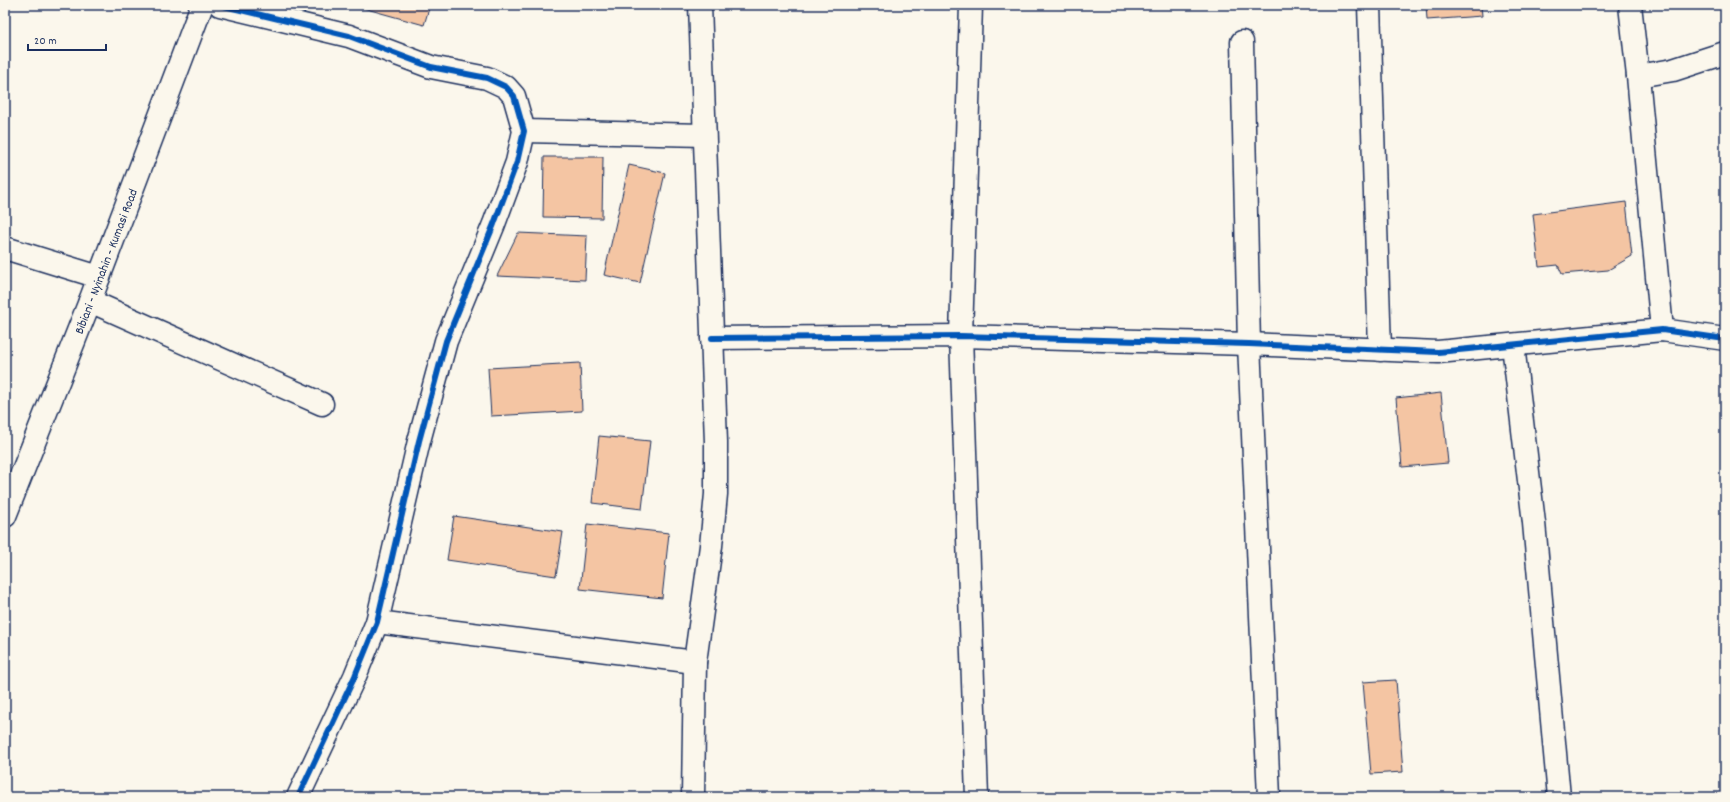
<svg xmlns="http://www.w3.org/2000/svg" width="1730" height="802" font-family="Dekko,sans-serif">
  <rect width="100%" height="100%" fill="#fbf7ec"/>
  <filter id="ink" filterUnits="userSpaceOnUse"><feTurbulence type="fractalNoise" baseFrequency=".025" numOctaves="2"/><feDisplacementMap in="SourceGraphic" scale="8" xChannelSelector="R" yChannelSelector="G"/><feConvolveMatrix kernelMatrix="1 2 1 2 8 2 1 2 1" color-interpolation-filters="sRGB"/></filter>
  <g filter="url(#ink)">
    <g fill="#f4c5a3" stroke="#1b2f5e">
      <polygon points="364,5 430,5 424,25 363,8"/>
      <polygon points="1426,5 1481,5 1482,16 1427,20"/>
      <polygon points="544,157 603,157 602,218 543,217"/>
      <polygon points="629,165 665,173 640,283 604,275"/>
      <polygon points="1626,202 1632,256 1608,270 1562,274 1558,265 1539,267 1533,214"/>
      <polygon points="518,233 587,236 585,280 497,276"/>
      <polygon points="580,363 582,411 491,416 488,368"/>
      <polygon points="1441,393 1448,463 1402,467 1396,398"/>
      <polygon points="599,436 650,441 642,509 592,503"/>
      <polygon points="454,516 563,532 556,576 447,560"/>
      <polygon points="587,524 669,533 662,598 580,589"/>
      <polygon points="1396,680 1403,772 1371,774 1363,682"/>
    </g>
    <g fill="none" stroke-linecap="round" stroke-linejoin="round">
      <defs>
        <g id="minor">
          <polyline points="220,5 349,36 431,67 487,78 506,87 514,96 524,131 517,162 494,224 446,341 419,441 377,622 355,676 298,797"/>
          <polyline points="971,5 961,336 977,797"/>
          <polyline points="1369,5 1380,350"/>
          <polyline points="1630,5 1638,76 1662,330"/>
          <polyline points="1242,42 1249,344 1269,797"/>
          <polyline points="1638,76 1673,70 1725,53"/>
          <polyline points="524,131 704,135"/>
          <polyline points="5,248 99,277"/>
          <polyline points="90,301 322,404"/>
          <polyline points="712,338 961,336 1249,344 1438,352 1662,330 1725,339"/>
          <polyline points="1513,345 1534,523 1559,797"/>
          <polyline points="377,622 695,662"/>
          <polyline points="693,797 695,662 711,546 716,494 716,442 700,5"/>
        </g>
        <polyline id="major" points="5,516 90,301 202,5"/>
      </defs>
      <use href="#minor" stroke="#1b2f5e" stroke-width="25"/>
      <use href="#major" stroke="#1b2f5e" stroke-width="25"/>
      <use href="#minor" stroke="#fbf7ec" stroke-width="22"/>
      <use href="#major" stroke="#fbf7ec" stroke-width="22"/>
      <defs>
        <g id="cycleway">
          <polyline points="220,5 349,36 431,67 487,78 506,87 514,96 524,131 517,162 494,224 446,341 419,441 377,622 355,676 298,797"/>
          <polyline points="712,338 961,336 1249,344 1438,352 1662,330 1725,339"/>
        </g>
      </defs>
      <use href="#cycleway" stroke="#fbf7ec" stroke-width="8"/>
      <use href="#cycleway" stroke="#0057b8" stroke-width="6"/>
    </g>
  </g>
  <g text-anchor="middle" stroke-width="4" stroke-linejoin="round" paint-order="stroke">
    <g font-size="13" fill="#1b2f5e" stroke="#fbf7ec">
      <text transform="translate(105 261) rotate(-69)" y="5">Bibiani - Nyinahin - Kumasi Road</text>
    </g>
  </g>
  <rect width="1730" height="802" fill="none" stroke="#fbf7ec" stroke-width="20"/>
  <rect x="10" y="10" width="1710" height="782" fill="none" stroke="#1b2f5e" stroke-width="1.5" filter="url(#ink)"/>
  <path d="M28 44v6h78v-6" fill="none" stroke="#1b2f5e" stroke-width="2"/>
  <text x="34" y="44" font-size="12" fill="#1b2f5e" stroke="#fbf7ec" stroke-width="3" paint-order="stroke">20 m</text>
</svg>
